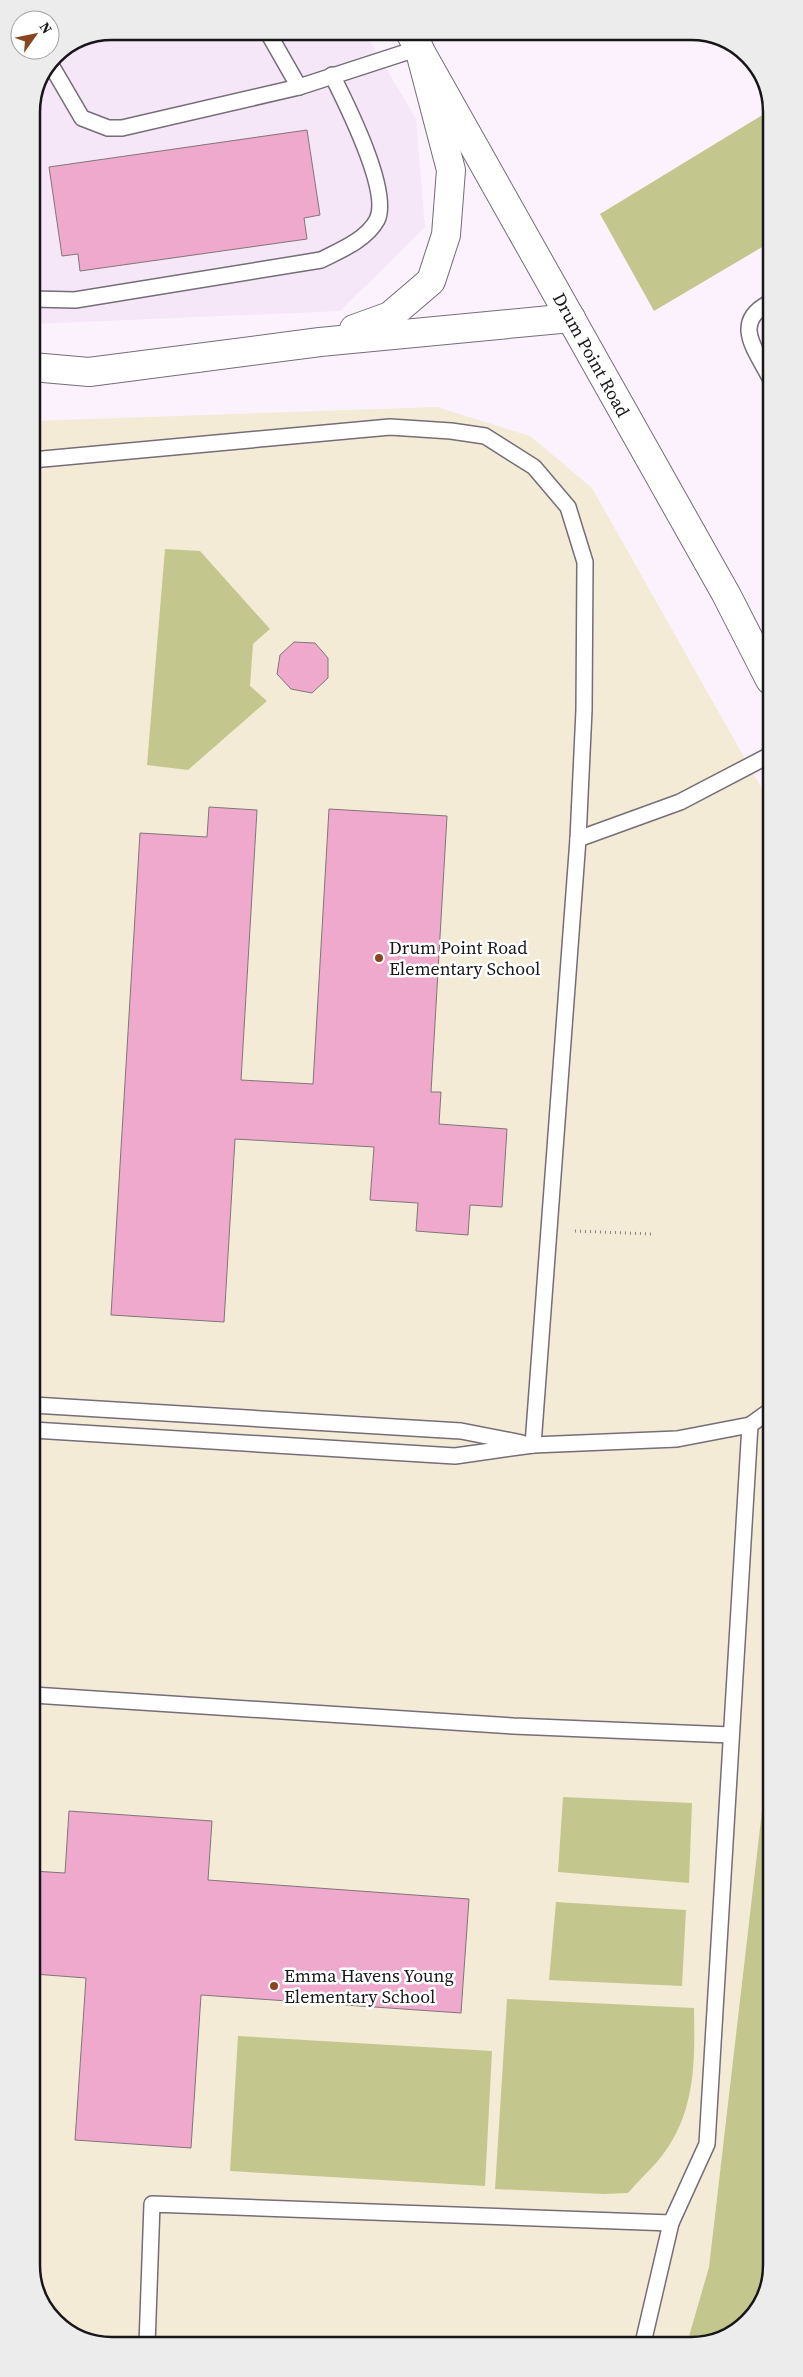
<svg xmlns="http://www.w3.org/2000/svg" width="803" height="2377" font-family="'Source Serif 4',serif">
  <rect width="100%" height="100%" fill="#fbf2fd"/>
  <polygon fill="#f5e6f8" points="112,31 364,31 416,119 425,227 340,311 32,324 31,107 55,55"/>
  <polygon fill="#f4ebd6" points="437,407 530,436 592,488 770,803 771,1733 709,2267 687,2343 107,2346 59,2326 34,2285 32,421"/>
  <g fill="#c3c78e">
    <polygon points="769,111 769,243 654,311 600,214"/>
    <polygon points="165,549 200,551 270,629 253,644 250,686 267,701 188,770 147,765"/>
    <polygon points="771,1733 772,2265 755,2314 711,2343 687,2343 709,2267"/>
    <polygon points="563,1797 692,1803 689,1883 558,1872"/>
    <polygon points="556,1902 686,1910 682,1986 549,1980"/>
    <path d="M507 1999 694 2008C695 2064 696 2116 657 2162 648 2172 637 2182 628 2193L604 2194 495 2189Z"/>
    <polygon points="238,2036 492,2051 485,2186 230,2171"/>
  </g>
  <g fill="#eea9cc" stroke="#81757a">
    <polygon points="307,130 320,215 304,218 307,239 80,271 78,254 62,256 49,167"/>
    <polygon points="31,164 40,180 31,185"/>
    <polygon points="294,642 315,643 328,658 328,678 312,693 291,689 277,674 280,655"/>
    <polygon points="209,807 257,810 241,1080 313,1084 329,809 447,816 431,1092 441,1092 439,1124 507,1129 502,1207 470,1205 468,1235 416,1231 418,1203 370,1200 374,1147 235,1139 224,1322 111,1315 140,833 207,837"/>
    <polygon points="69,1811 212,1821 208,1880 469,1899 461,2013 201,1995 191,2148 75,2140 86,1978 34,1974 33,1871 65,1873"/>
  </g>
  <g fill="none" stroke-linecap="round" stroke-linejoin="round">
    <defs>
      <g id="lane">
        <polyline points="267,31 299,87"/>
        <polyline points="51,65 82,118 108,128 122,128 299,87 419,48"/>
        <path d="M32 299 75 300 321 260C341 250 366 240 377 220 391 192 346 103 332 75"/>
        <path d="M769 303C732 322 755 349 769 376"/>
        <polyline points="32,460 390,427 451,431 485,436 534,467 568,507 585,562 584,710 578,839"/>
        <polyline points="33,1405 461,1431 522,1443"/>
        <polyline points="33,1430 455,1456 533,1445 677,1439 750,1425"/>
        <polyline points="533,1445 578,839 680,802 770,755"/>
        <polyline points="33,1695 513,1726 731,1735"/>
        <polyline points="643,2343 671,2223 707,2144 750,1425 771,1410"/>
        <polyline points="147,2345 152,2204 671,2223"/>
      </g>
      <polyline id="secondary" points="409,31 726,594 770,680"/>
      <g id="primary">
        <polyline points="354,329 390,316 431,281 446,235 451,170 419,48"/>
        <polyline points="32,367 89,372 320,342 571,318"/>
      </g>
    </defs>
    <use href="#lane" stroke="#756d77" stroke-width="18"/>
    <use href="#secondary" stroke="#756d77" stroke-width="30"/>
    <use href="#primary" stroke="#756d77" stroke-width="30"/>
    <polyline stroke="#878188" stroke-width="3" stroke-dasharray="1 4" stroke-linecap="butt" points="575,1231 651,1234"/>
    <use href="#lane" stroke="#fff" stroke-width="15"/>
    <use href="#secondary" stroke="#fff" stroke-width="28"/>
    <use href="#primary" stroke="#fff" stroke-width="28"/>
  </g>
  <g fill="#8b451e" stroke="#fff" stroke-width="2">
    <circle cx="379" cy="958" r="5"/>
    <circle cx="274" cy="1986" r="5"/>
  </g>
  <g text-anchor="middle" stroke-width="5" stroke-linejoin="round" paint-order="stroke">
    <g font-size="18" fill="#19161a" stroke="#fff">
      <text transform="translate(591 355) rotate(61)" y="6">Drum Point Road</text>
    </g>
    <g font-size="18" fill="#19161a" stroke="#fff" text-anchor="start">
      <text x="389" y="954">Drum Point Road<tspan x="389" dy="21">Elementary School</tspan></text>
      <text x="284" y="1982">Emma Havens Young<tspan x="284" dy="21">Elementary School</tspan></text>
    </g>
  </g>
  <path d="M0 0H803V2377H0ZM112 40H691A72 72 0 0 1 763 112V2265A72 72 0 0 1 691 2337H112A72 72 0 0 1 40 2265V112A72 72 0 0 1 112 40Z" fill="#edeced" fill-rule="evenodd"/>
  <path fill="none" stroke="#19161a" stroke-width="2.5" d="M112 40H691A72 72 0 0 1 763 112V2265A72 72 0 0 1 691 2337H112A72 72 0 0 1 40 2265V112A72 72 0 0 1 112 40Z"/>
  <g transform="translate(35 35) rotate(57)"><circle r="24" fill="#ffffff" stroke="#a3a2a3"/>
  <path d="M0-4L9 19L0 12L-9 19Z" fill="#8b451e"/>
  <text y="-8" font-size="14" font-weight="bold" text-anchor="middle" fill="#19161a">N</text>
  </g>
</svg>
